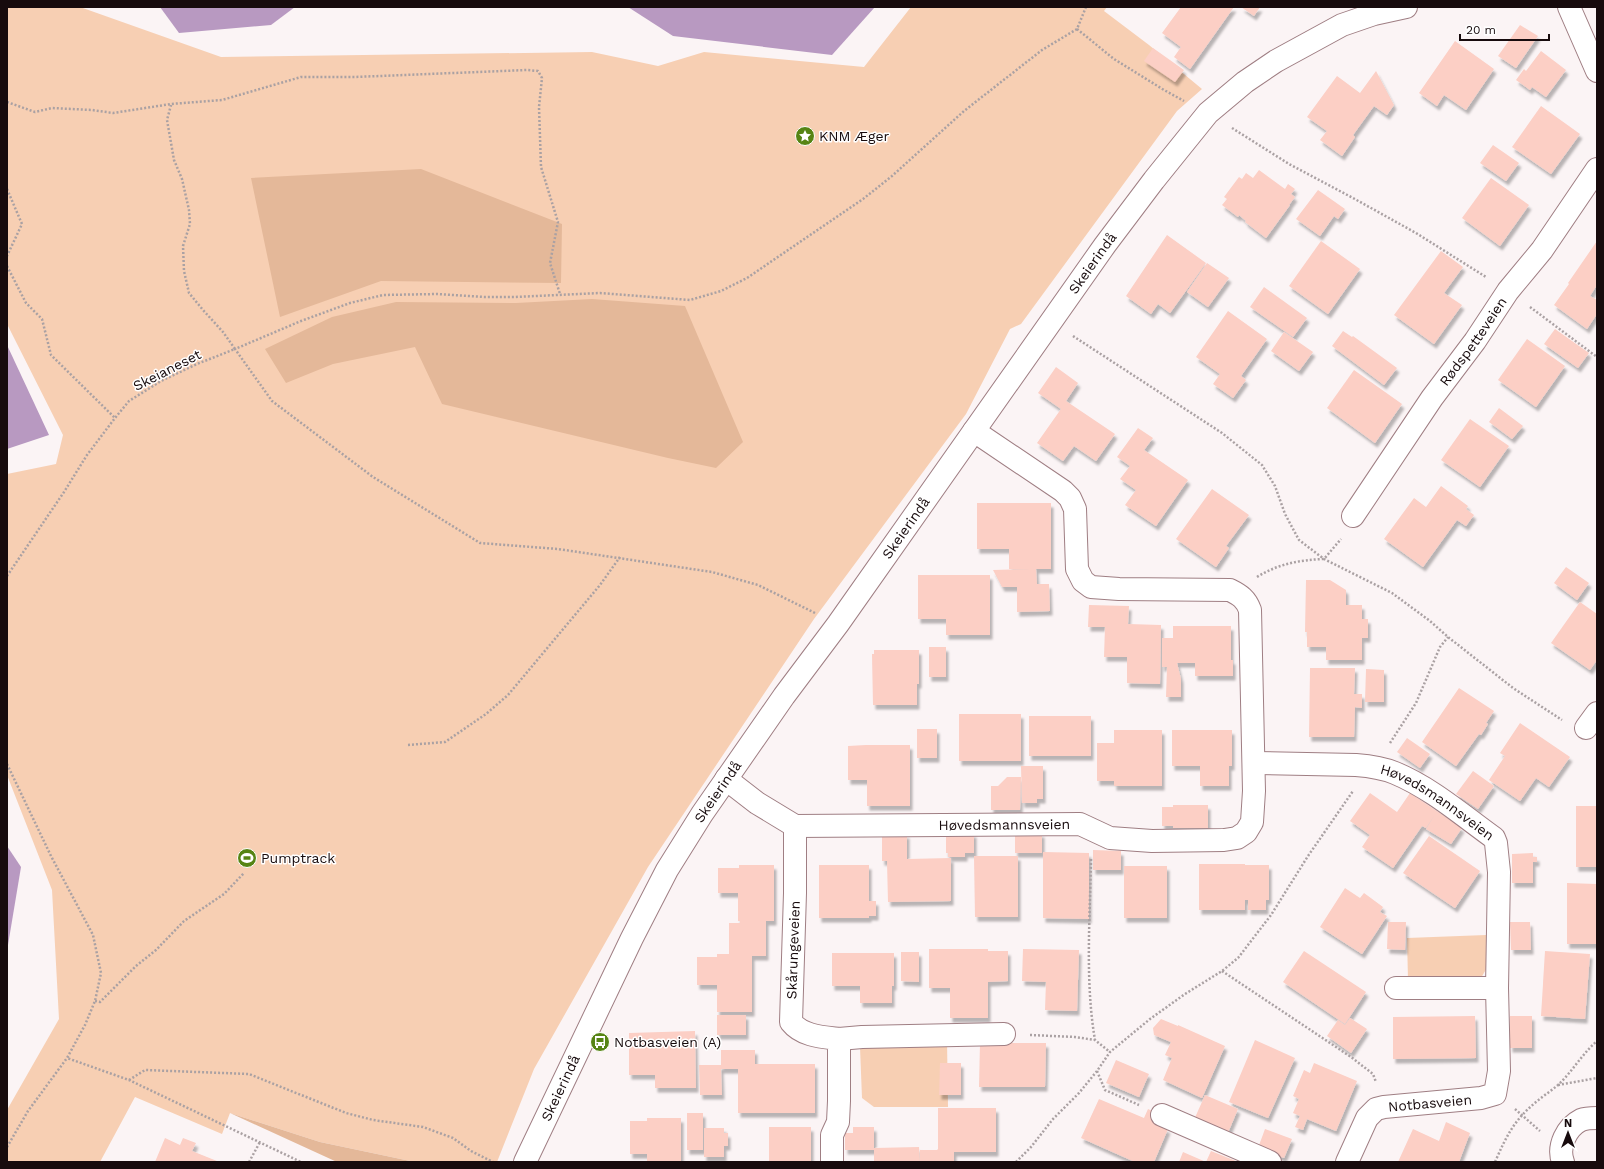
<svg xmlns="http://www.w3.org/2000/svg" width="1604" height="1169" font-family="'Work Sans',sans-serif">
  <defs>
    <filter id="shadow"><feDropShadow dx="2.5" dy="4.5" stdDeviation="1" flood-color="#0004"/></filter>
  </defs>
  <rect width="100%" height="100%" fill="#fbf4f5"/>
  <g fill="#f7cfb3">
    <polygon points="7,7 80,7 221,57 592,52 658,66 704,52 864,67 911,7 1107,7 1104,11 1149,45 1202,89 1177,111 1021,324 1010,329 966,414 814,619 648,867 534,1069 497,1162 415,1162 320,1142 230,1113 222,1134 135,1097 100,1162 7,1162 7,1110 59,1019 52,890 7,775 7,474 56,464 63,435 7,324"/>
    <polygon points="1486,935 1488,966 1481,978 1408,980 1407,938"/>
    <polygon points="947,1040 948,1107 874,1107 862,1098 860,1047"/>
  </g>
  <g fill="#e4b899">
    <polygon points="421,169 562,224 561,283 381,281 280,317 251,178"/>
    <polygon points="592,299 685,306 743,442 716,468 668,458 442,404 415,347 333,364 286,383 265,349 332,317 396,302 516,303"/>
    <polygon points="230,1113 320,1142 415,1162 337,1162"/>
  </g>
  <g fill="#b899c1">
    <polygon points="160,7 295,7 271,25 179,33"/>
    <polygon points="628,7 875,7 832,55 673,36"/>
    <polygon points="7,345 49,435 7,449"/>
    <polygon points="7,846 21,867 7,951"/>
  </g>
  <g fill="#fccfc5" filter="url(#shadow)">
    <polygon points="1181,7 1234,7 1190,69 1174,57 1181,47 1162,33"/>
    <polygon points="1241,7 1260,7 1254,16"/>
    <polygon points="1520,25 1538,36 1516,68 1498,56"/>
    <polygon points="1455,41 1494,69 1466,110 1444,95 1437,106 1419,93"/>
    <polygon points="1153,48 1184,70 1175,82 1144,61"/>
    <polygon points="1541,51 1566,70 1546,97 1532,87 1530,90 1516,80 1524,69 1526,71"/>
    <polygon points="1376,71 1394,105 1387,115 1374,106 1353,135 1355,137 1342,156 1320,140 1327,131 1307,117 1337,76 1360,93"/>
    <polygon points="1541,106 1580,134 1551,174 1512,147"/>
    <polygon points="1493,145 1519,163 1506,181 1480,163"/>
    <polygon points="1259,170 1285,189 1288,184 1295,189 1291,194 1295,197 1289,205 1290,205 1266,238 1245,222 1246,221 1239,215 1238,217 1222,205 1227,199 1224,197 1239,177 1242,179 1246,173 1253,178"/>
    <polygon points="1491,178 1529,205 1500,246 1462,218"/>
    <polygon points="1318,190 1345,209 1338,219 1334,216 1320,236 1296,219"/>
    <polygon points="1167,235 1206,263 1170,313 1158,304 1151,314 1126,296"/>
    <polygon points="1321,241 1360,269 1328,314 1289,286"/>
    <polygon points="1597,241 1597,285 1590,296 1597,300 1597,314 1587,329 1554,305 1569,284 1568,283"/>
    <polygon points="1441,251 1463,267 1444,293 1462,305 1434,344 1394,315"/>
    <polygon points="1207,263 1229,278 1208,307 1187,292"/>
    <polygon points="1264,287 1307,318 1293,337 1250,307"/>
    <polygon points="1228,311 1267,339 1241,376 1246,380 1233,398 1213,384 1220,374 1196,357"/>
    <polygon points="1555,329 1589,353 1578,368 1544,344"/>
    <polygon points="1343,331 1352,337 1353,336 1397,368 1384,385 1332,346"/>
    <polygon points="1284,332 1313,352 1299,371 1271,351"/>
    <polygon points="1527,339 1565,366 1536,407 1498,380"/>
    <polygon points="1056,367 1078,383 1066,401 1115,434 1096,461 1074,446 1063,461 1037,443 1061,409 1038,393"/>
    <polygon points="1354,370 1402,404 1375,443 1327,408"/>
    <polygon points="1499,408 1523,426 1512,439 1489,422"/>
    <polygon points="1470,419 1509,446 1480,487 1441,460"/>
    <polygon points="1138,428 1153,438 1144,450 1188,480 1156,526 1125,505 1136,490 1120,479 1130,466 1117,457"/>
    <polygon points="1441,486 1468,506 1466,509 1474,515 1466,526 1457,520 1423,567 1384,539 1414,498 1426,507"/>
    <polygon points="1212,489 1249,515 1226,546 1229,548 1216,567 1176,539"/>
    <polygon points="977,503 1051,503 1051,569 1036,569 1037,584 1049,584 1050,611 1017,612 1017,587 1002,587 993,570 1031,569 1009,569 1009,549 977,549"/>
    <polygon points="1566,567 1589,583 1577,600 1554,583"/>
    <polygon points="918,575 990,575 990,635 946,635 946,619 918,619"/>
    <polygon points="1306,580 1330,580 1346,590 1346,605 1362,605 1362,619 1368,619 1368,638 1362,638 1362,660 1326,660 1326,647 1307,647 1307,632 1305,632"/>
    <polygon points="1580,602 1597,614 1597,660 1590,670 1551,643"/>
    <polygon points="1089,605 1129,606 1128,624 1161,625 1160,684 1127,683 1127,657 1104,657 1105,627 1088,627"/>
    <polygon points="1173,626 1231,626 1231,660 1233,660 1233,676 1195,676 1195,663 1177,663 1181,679 1181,697 1166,697 1167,667 1162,667 1162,638 1173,638"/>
    <rect x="929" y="647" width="17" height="30"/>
    <polygon points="874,650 919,650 919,684 917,684 917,705 873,705 872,654 874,654"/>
    <polygon points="1310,668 1355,668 1354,694 1362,694 1362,708 1355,707 1354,737 1309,737"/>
    <polygon points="1366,669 1384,670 1384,702 1365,702"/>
    <polygon points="1459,688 1494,711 1486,723 1488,724 1481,735 1479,734 1456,766 1422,742"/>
    <rect x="959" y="714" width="62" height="47"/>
    <rect x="1029" y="716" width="62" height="40"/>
    <polygon points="1520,723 1570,757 1549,787 1536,778 1520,801 1489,780 1505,756 1500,753"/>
    <rect x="917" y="729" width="20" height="29"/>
    <polygon points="1114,730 1162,730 1162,786 1114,786 1114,781 1097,781 1097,743 1114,743"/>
    <polygon points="1172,730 1232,730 1232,766 1229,766 1229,786 1200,786 1200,766 1172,766"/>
    <polygon points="1407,738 1430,754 1420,768 1397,752"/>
    <polygon points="866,745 910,745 910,806 867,806 867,780 848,780 848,746"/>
    <polygon points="1021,766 1043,766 1043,799 1037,799 1037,803 1022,803"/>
    <polygon points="1473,771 1494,786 1478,809 1456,794"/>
    <polygon points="1007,777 1021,777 1020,810 991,810 991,786 998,786"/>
    <polygon points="1370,793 1397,812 1410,793 1462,828 1451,844 1426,829 1434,816 1426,828 1422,826 1393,868 1362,847 1370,835 1350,821"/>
    <polygon points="1173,805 1208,805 1208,828 1173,828 1173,826 1162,826 1162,807 1173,807"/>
    <rect x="1576" y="806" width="21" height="61"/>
    <polygon points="946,833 974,833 974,853 965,853 965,857 948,857 948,853 946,853"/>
    <rect x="1015" y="833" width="27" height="20"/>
    <polygon points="907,834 907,859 951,858 951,901 888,902 887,861 882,861 882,835"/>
    <polygon points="1429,836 1480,871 1455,908 1403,873"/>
    <polygon points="1093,850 1121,851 1121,870 1093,870"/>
    <polygon points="1043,852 1089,853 1089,919 1043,918"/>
    <polygon points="1533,853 1533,857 1537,857 1537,862 1533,862 1533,883 1512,883 1512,854"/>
    <polygon points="974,856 1018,856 1018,917 975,917"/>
    <polygon points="1199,864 1245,864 1245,883 1245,865 1269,865 1269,900 1266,900 1266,910 1248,910 1248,900 1245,900 1245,910 1199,910"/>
    <polygon points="739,865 774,865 774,921 766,921 766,956 752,956 752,1012 717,1012 717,985 697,985 697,957 717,957 717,954 729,954 729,923 740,923 740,921 738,921 738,893 718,893 718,868 739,868"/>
    <polygon points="819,865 869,865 869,901 876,901 876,916 869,916 869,918 819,918"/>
    <rect x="1124" y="866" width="43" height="52"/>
    <polygon points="1567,883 1597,884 1597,944 1567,944"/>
    <polygon points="1345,888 1360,898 1364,893 1383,907 1380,912 1387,916 1362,954 1320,927"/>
    <polygon points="1388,922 1406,922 1405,950 1387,949"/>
    <polygon points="1510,922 1530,922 1531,950 1511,950"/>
    <polygon points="929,949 988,949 988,951 1008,951 1008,981 988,982 988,1018 950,1018 950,988 929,988"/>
    <polygon points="1023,949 1079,950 1077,1011 1045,1010 1046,982 1022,981"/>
    <polygon points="1304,951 1366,992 1345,1024 1283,982"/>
    <polygon points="1545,951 1590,954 1585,1019 1541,1016"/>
    <polygon points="901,952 919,952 919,982 901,981"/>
    <polygon points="832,953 894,953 894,986 892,986 892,1003 860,1003 860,986 832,986"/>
    <rect x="717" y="1015" width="29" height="20"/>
    <polygon points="1475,1016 1476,1058 1393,1059 1393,1017"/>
    <rect x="1510" y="1016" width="22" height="32"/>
    <polygon points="1350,1018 1367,1029 1351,1053 1327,1036 1338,1020 1345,1025"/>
    <polygon points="1161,1019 1178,1026 1178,1025 1225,1046 1202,1098 1163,1080 1172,1058 1165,1055 1171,1042 1154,1035 1153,1028"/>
    <polygon points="695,1031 696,1088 655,1088 655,1075 629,1075 629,1033"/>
    <polygon points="1255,1040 1295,1058 1268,1118 1229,1102"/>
    <polygon points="980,1043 1046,1043 1045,1087 979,1087"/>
    <polygon points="721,1050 755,1050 755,1064 815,1064 815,1113 738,1113 738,1069 721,1069 722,1095 700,1095 699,1065 721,1065"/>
    <polygon points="1116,1060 1149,1074 1139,1097 1106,1083"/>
    <polygon points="940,1063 961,1063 961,1095 939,1095"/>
    <polygon points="1314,1063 1357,1081 1336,1131 1307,1119 1303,1130 1295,1127 1300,1116 1293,1113 1299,1099 1293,1096 1304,1070 1310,1073"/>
    <polygon points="1205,1095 1238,1109 1227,1135 1194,1120"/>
    <polygon points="1099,1099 1144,1118 1148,1109 1159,1114 1155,1123 1168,1129 1154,1162 1135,1162 1081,1138"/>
    <polygon points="938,1108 996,1108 996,1152 954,1152 954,1162 920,1162 920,1150 937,1150 938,1149"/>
    <rect x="687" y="1113" width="16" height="37"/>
    <polygon points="647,1118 681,1118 681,1162 647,1162 647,1154 630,1154 630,1121 647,1121"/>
    <polygon points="1446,1122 1470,1133 1459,1162 1398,1162 1413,1129 1439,1141"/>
    <rect x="769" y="1127" width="42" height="35"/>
    <polygon points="853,1127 874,1127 874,1148 919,1147 920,1162 874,1162 874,1150 845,1150 845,1133 853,1133"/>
    <polygon points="704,1128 724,1128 724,1133 728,1133 728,1146 724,1146 724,1157 704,1157"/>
    <polygon points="1265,1129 1292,1139 1284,1158 1258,1148"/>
    <polygon points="165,1138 180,1145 183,1138 196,1143 192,1151 217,1161 216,1162 155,1162"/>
    <polygon points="1211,1151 1236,1161 1235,1162 1179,1162 1183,1152 1206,1162"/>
  </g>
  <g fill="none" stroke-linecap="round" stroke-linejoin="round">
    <defs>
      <g id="minor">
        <polyline points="1569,7 1597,71"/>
        <path id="s1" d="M1353 516 1432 398 1475 341 1508 291 1542 250 1597 169"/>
        <polyline points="1586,728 1597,713"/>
        <path id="s2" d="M1254 763 1356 765C1369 766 1383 768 1395 773 1431 788 1462 815 1494 838L1496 843 1499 872 1497 988 1499 1071 1495 1094 1481 1098 1384 1107 1376 1109 1367 1118 1347 1162"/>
        <path id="s3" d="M726 779 757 803 795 826 1080 824 1110 838 1152 841 1224 840 1237 838 1246 832 1252 822 1254 791 1250 610C1246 599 1240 595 1230 590L1119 589 1091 587 1083 581 1077 569 1075 509 1070 498 1063 491 974 431"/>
        <path d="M795 826V893L791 1022C802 1036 822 1037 839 1039V1101L838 1122 832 1135V1162"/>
        <polyline points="1396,988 1497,988"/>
        <polyline points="839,1039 862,1037 1004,1034"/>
        <polyline points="1162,1115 1270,1162"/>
        <path id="s4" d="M525 1162 632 938 667 870 702 814 784 696 838 624 1105 245 1154 180 1208 113 1245 82 1276 61 1342 25 1374 14 1406 7"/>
        <path d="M1563 1162C1557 1146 1567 1127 1581 1120 1586 1118 1592 1118 1597 1118"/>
      </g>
    </defs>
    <use href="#minor" stroke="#9f7e83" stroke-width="24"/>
    <g stroke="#aaa1a3" stroke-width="2.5" stroke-dasharray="2 2" stroke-linecap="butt">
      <polyline points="1077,29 1114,59 1164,90 1184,101"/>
      <polyline points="7,102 35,112 52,108 92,110 113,113 171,104 222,100 301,77 355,77 527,70 538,71 542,78 539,107 541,167 558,222 550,263 560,294"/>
      <polyline points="1232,128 1289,164 1353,198 1416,233 1486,277"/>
      <polyline points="7,189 22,224 7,256"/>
      <polyline points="7,266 26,303 42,319 51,355 115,418"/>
      <polyline points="1530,307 1597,357"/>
      <polyline points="1073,336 1222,433 1262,465 1275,486 1285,514 1299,540 1324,559 1392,593 1430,621 1448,637 1513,688 1562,720"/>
      <polyline points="7,576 64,492 87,455 115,418 129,401 161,381 197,364 235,349 223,332 203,310 189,293 184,271 183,246 190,224 189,210 182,179 174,160 167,120 171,105"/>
      <path d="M1257 577C1278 564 1299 560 1324 559L1341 539"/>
      <polyline points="815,613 758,585 712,572 558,549 480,543 373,477 272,401 235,349 301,321 350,303 383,295 437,294 485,297 515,297 600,293 690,300 721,291 747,278 863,199 892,176 964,111 1042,50 1077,29 1086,7"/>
      <polyline points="1390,743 1416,703 1440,647 1448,637"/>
      <polyline points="408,745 445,742 486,714 508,695 600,585 620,557"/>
      <polyline points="7,764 51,856 93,935 101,973 95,1001 85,1025 67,1058 129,1080 301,1162"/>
      <path d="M1091 859C1090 918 1085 982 1095 1040"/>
      <polyline points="1222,971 1351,1057 1373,1074 1376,1082"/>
      <polyline points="95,1001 100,1002 136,966 156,950 184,921 224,894 244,873"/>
      <polyline points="1030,1035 1075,1037 1095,1040 1110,1052"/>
      <polyline points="1097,1071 1105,1090 1139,1105"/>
      <polyline points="129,1080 145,1070 249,1074 346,1113 373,1120 423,1127 453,1138 471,1151 493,1162"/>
      <polyline points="1558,1085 1597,1078"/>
      <polyline points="1515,1109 1540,1131"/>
      <polyline points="7,1147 28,1111 67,1058"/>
      <polyline points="249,1162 260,1142"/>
      <polyline points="1016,1162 1031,1147 1053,1119 1079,1093 1097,1071 1110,1052 1150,1019 1185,994 1222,971 1238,958 1271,915 1308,856 1353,791"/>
      <path d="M1495 1162C1506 1137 1514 1120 1536 1102 1543 1096 1551 1091 1558 1085 1572 1072 1582 1054 1597 1041"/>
    </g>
    <use href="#minor" stroke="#fff" stroke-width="22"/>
  </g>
  <defs>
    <symbol id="sight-disc" viewBox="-11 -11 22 22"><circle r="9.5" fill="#568414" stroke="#fff"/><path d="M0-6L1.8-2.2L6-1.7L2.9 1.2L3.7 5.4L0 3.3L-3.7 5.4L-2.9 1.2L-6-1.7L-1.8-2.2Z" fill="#fff"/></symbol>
    <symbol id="stadium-disc" viewBox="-11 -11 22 22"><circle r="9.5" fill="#568414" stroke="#fff"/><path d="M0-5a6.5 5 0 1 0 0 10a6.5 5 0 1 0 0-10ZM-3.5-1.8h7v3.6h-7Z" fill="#fff"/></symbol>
    <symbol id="bus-disc" viewBox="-11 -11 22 22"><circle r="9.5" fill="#568414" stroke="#fff"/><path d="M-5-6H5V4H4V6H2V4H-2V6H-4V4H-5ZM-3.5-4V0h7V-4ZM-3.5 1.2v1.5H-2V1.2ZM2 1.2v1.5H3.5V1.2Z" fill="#fff"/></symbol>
  </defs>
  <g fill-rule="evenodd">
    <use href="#sight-disc" x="794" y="125" width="22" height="22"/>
    <use href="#stadium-disc" x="236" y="847" width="22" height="22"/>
    <use href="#bus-disc" x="589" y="1031" width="22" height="22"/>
  </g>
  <g text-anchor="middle" stroke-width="3" stroke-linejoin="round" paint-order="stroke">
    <g font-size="14" fill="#170b0d" stroke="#fff" text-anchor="start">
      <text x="819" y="141">KNM Æger</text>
      <text x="261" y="863">Pumptrack</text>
      <text x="614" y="1047">Notbasveien (A)</text>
    </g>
    <g font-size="14" fill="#170b0d" stroke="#fff">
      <text dy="5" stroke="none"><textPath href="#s4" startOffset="1066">Skeierindå</textPath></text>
      <text dy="5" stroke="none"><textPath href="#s1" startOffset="212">Rødspetteveien</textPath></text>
      <text transform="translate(167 370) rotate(-27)" y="5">Skeianeset</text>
      <text dy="5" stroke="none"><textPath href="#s4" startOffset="742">Skeierindå</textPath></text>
      <text dy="5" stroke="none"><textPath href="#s4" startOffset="418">Skeierindå</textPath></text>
      <text dy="5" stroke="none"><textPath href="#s2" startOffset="193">Høvedsmannsveien</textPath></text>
      <text dy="5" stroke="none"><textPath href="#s3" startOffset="293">Høvedsmannsveien</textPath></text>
      <text transform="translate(793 950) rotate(-88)" y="5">Skårungeveien</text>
      <text dy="5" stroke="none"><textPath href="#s4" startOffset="82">Skeierindå</textPath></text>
      <text transform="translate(1430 1103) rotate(-5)" y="5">Notbasveien</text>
    </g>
  </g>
  <rect width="1604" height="1169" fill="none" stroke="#170b0d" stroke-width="16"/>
  <g transform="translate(1568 1133)" stroke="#ffffff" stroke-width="3" paint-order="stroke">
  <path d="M0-3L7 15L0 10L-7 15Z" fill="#170b0d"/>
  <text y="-6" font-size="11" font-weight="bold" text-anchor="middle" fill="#170b0d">N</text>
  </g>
  <path d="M1460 34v6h89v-6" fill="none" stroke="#170b0d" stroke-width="2"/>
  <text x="1466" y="34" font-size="12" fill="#170b0d" stroke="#ffffff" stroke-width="3" paint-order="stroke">20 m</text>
</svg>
